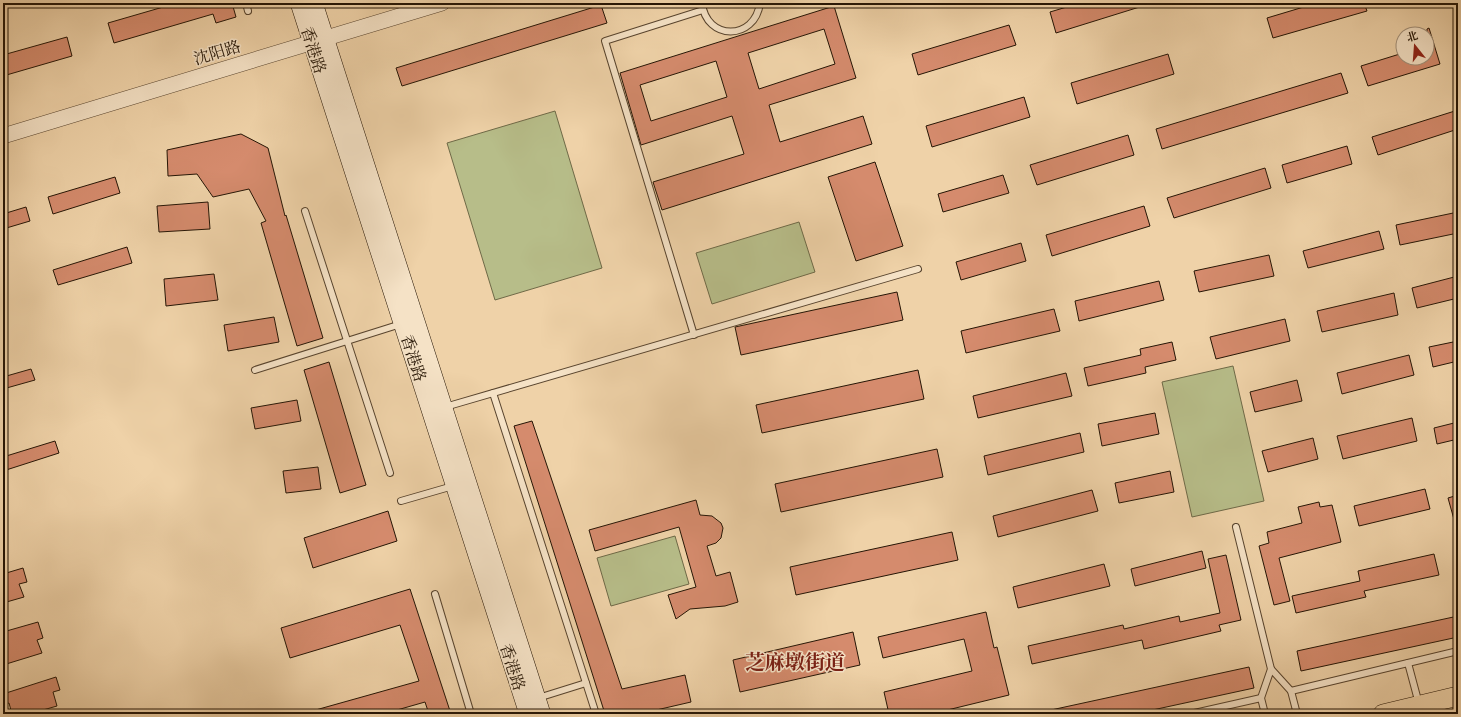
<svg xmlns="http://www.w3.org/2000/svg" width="1461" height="717" font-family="'Gentium Book Plus','Noto Serif SC',serif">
  <rect width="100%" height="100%" fill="#efd2a8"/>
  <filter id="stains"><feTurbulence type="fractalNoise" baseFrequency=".005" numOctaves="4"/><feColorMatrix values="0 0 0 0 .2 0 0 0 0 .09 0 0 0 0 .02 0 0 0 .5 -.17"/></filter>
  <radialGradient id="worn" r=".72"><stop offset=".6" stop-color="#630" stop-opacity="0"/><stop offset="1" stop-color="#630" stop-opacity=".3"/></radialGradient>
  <g fill="#b7bd89" stroke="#6e6947">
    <polygon points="555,111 602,268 495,300 447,143"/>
    <polygon points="799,222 815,272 712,304 696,253"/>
    <polygon points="1233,366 1264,501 1192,517 1162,382"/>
    <polygon points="675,536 689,584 611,606 597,558"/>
    <polygon points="1458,708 1458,714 1433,714"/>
  </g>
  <g fill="#d58b6d" stroke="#251505" fill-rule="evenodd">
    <polygon points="177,3 232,3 236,17 216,23 213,14 114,43 108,23"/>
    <polygon points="1080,3 1146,3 1146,5 1056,33 1050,12"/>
    <polygon points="1317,3 1364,3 1367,11 1273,38 1267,18"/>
    <polygon points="601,5 607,23 402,86 396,68"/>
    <path d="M834 6 856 78 769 105 780 142 863 116 872 144 662 210 653 182 744 154 732 116 641 145 620 73ZM824 29 835 64 759 89 748 53ZM716 61 727 97 651 121 640 85Z"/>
    <polygon points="1009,25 1016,45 918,75 912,54"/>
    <polygon points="1429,28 1440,64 1368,86 1361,66 1403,53 1403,58 1427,58 1427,29"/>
    <polygon points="67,37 72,56 3,76 3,55"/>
    <polygon points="1168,54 1174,74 1077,104 1071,83"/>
    <polygon points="1341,73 1348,93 1162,149 1156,129"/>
    <polygon points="1024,97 1030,117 932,147 926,126"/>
    <polygon points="1458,110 1458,129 1378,155 1372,137"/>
    <polygon points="241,134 268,148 285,216 286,215 323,338 297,346 261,223 266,221 249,189 213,197 197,174 168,176 167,150"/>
    <polygon points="1128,135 1134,155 1037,185 1030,165"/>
    <polygon points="1347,146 1352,164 1287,183 1282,165"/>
    <polygon points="875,162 903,246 856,261 828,177"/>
    <polygon points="1265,168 1271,188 1174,218 1167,198"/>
    <polygon points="1003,175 1009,193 943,212 938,194"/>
    <polygon points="115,177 120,193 53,214 48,197"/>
    <polygon points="208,202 210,229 159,232 157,206"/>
    <polygon points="1144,206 1150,226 1052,256 1046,235"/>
    <polygon points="26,207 30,221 3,229 3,214"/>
    <polygon points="1458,212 1458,233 1400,245 1396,225"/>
    <polygon points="1379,231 1384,249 1308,268 1303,251"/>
    <polygon points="1021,243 1026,261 961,280 956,262"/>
    <polygon points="127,247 132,263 58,285 53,270"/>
    <polygon points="1269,255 1274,276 1199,292 1194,271"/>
    <polygon points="214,274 218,300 166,306 164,279"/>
    <polygon points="1458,276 1458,298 1417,308 1412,288"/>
    <polygon points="1159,281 1164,300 1079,321 1075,301"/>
    <polygon points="897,292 903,320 741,355 735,327"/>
    <polygon points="1394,293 1398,315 1322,332 1317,311"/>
    <polygon points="1054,309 1060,331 966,353 961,331"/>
    <polygon points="274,317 279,342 228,351 224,325"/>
    <polygon points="1285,319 1290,341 1216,359 1210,337"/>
    <polygon points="1458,341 1458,361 1433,367 1429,347"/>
    <polygon points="1172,342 1176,360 1145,367 1146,373 1088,386 1084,368 1141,355 1140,349"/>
    <polygon points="1409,355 1414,375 1342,394 1337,373"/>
    <polygon points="329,362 366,485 340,493 304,370"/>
    <polygon points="31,369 35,380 3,389 3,377"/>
    <polygon points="918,370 924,399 762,433 756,405"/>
    <polygon points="1066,373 1072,396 978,418 973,396"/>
    <polygon points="1297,380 1302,401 1255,412 1250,392"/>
    <polygon points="297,400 301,421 255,429 251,408"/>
    <polygon points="1155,413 1159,434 1102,446 1098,424"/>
    <polygon points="1412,418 1417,441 1343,459 1337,436"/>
    <polygon points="532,421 622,689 685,675 691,702 639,714 605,714 514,426"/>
    <polygon points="1458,422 1458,439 1437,444 1434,428"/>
    <polygon points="1080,433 1084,452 988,475 984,456"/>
    <polygon points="1313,438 1318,459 1268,472 1262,451"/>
    <polygon points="55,441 59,453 3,471 3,457"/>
    <polygon points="937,449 943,477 781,512 775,484"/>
    <polygon points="318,467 321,489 286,493 283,471"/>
    <polygon points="1170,471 1174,492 1119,503 1115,483"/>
    <polygon points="1425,489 1430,509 1359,526 1354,506"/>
    <polygon points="1092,490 1098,511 998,537 993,516"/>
    <polygon points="1458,495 1458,523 1455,523 1448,498"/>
    <polygon points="696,500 700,515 712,516 721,523 723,528 721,538 716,543 707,546 716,576 730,572 738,602 725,606 690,609 676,619 668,595 696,587 679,527 595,551 589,530"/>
    <polygon points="1319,502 1320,507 1332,505 1341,542 1279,558 1290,601 1274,605 1259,546 1269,543 1267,532 1302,523 1298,507"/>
    <polygon points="388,511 397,541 313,568 304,538"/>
    <polygon points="952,532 958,560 796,595 790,567"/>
    <polygon points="1202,551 1206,568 1135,586 1131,569"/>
    <polygon points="1434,554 1439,575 1364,591 1366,597 1296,613 1292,596 1360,581 1358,571"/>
    <polygon points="1226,555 1241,620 1219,625 1221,631 1144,649 1142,640 1032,664 1028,646 1123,625 1124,629 1179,616 1180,622 1220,613 1208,559"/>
    <polygon points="1104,564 1110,586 1018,608 1013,587"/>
    <polygon points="23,568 27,582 19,584 24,597 3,603 3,574"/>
    <polygon points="410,589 451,714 429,714 425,702 383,714 313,714 312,711 419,681 400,625 290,658 281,628"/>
    <polygon points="986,612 994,648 997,647 1009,695 931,714 889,714 884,692 972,671 964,639 883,658 878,637"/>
    <polygon points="1458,616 1458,637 1301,671 1297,651"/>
    <polygon points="38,622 43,638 37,640 42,653 3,665 3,632"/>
    <polygon points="853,632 860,665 740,692 733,660"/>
    <polygon points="1249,667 1254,688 1134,714 1051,714 1051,710"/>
    <polygon points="56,677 60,690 53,692 57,706 29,714 12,714 9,703 3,705 3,694"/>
  </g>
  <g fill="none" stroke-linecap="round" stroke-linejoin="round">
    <defs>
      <g id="service">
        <polyline points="246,3 248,11"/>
        <path d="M702 3C706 41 755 41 760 3"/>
        <polyline points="305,211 390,473"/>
        <polyline points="694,335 605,41 703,10"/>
        <polyline points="255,370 401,324"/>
        <polyline points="493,393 596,714"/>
        <polyline points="445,407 918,269"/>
        <polyline points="401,501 453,486"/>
        <polyline points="1236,527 1271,669"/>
        <polyline points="435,594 471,714"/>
        <polyline points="1408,663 1419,704"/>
        <polyline points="1291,691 1458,651"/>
        <polyline points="538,698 586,683"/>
        <polyline points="1190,714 1261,698"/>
        <polyline points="1265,714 1261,698 1271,669 1291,691 1297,714"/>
        <polyline points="1287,714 1296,712"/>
      </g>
      <polyline id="tertiary" points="3,136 442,3"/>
      <g id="secondary">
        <polyline points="299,3 528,714"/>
        <polyline points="314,3 542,714"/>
      </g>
      <polyline id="primary" points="1383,714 1458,696"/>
    </defs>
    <use href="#service" stroke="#58442e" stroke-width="8"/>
    <use href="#tertiary" stroke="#58442e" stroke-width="16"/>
    <use href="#secondary" stroke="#251505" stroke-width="18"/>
    <use href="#primary" stroke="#251505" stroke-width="20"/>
    <use href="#service" stroke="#f5e2c6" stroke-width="6"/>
    <use href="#tertiary" stroke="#f5e2c6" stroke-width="15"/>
    <use href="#secondary" stroke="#f5e2c6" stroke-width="17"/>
    <use href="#primary" stroke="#efd2a8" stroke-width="19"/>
  </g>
  <g text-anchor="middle" stroke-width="3" stroke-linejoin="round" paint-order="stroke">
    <g font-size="16" fill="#251505" stroke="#f5e2c6">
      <text transform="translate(314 50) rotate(72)" y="6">香港路</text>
      <text transform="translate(217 52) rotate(-17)" y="6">沈阳路</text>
      <text transform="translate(414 358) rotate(72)" y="6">香港路</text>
      <text transform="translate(513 667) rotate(72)" y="6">香港路</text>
    </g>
    <g font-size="20" font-weight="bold" fill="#7a1f14" stroke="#f5e2c6">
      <text x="795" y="669">芝麻墩街道</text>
    </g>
  </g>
  <rect width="1461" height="717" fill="none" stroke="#efd2a8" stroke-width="16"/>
  <rect x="4" y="4" width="1453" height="709" fill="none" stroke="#251505" stroke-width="2"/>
  <rect x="8" y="8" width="1445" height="701" fill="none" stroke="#251505"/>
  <g transform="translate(1415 46) rotate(343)"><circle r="19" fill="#f5e2c6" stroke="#a29079"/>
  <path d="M0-3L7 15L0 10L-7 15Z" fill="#8f2418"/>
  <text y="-6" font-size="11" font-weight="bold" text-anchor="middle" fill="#251505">北</text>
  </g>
  <rect width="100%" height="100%" filter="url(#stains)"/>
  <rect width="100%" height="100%" fill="url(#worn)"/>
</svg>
